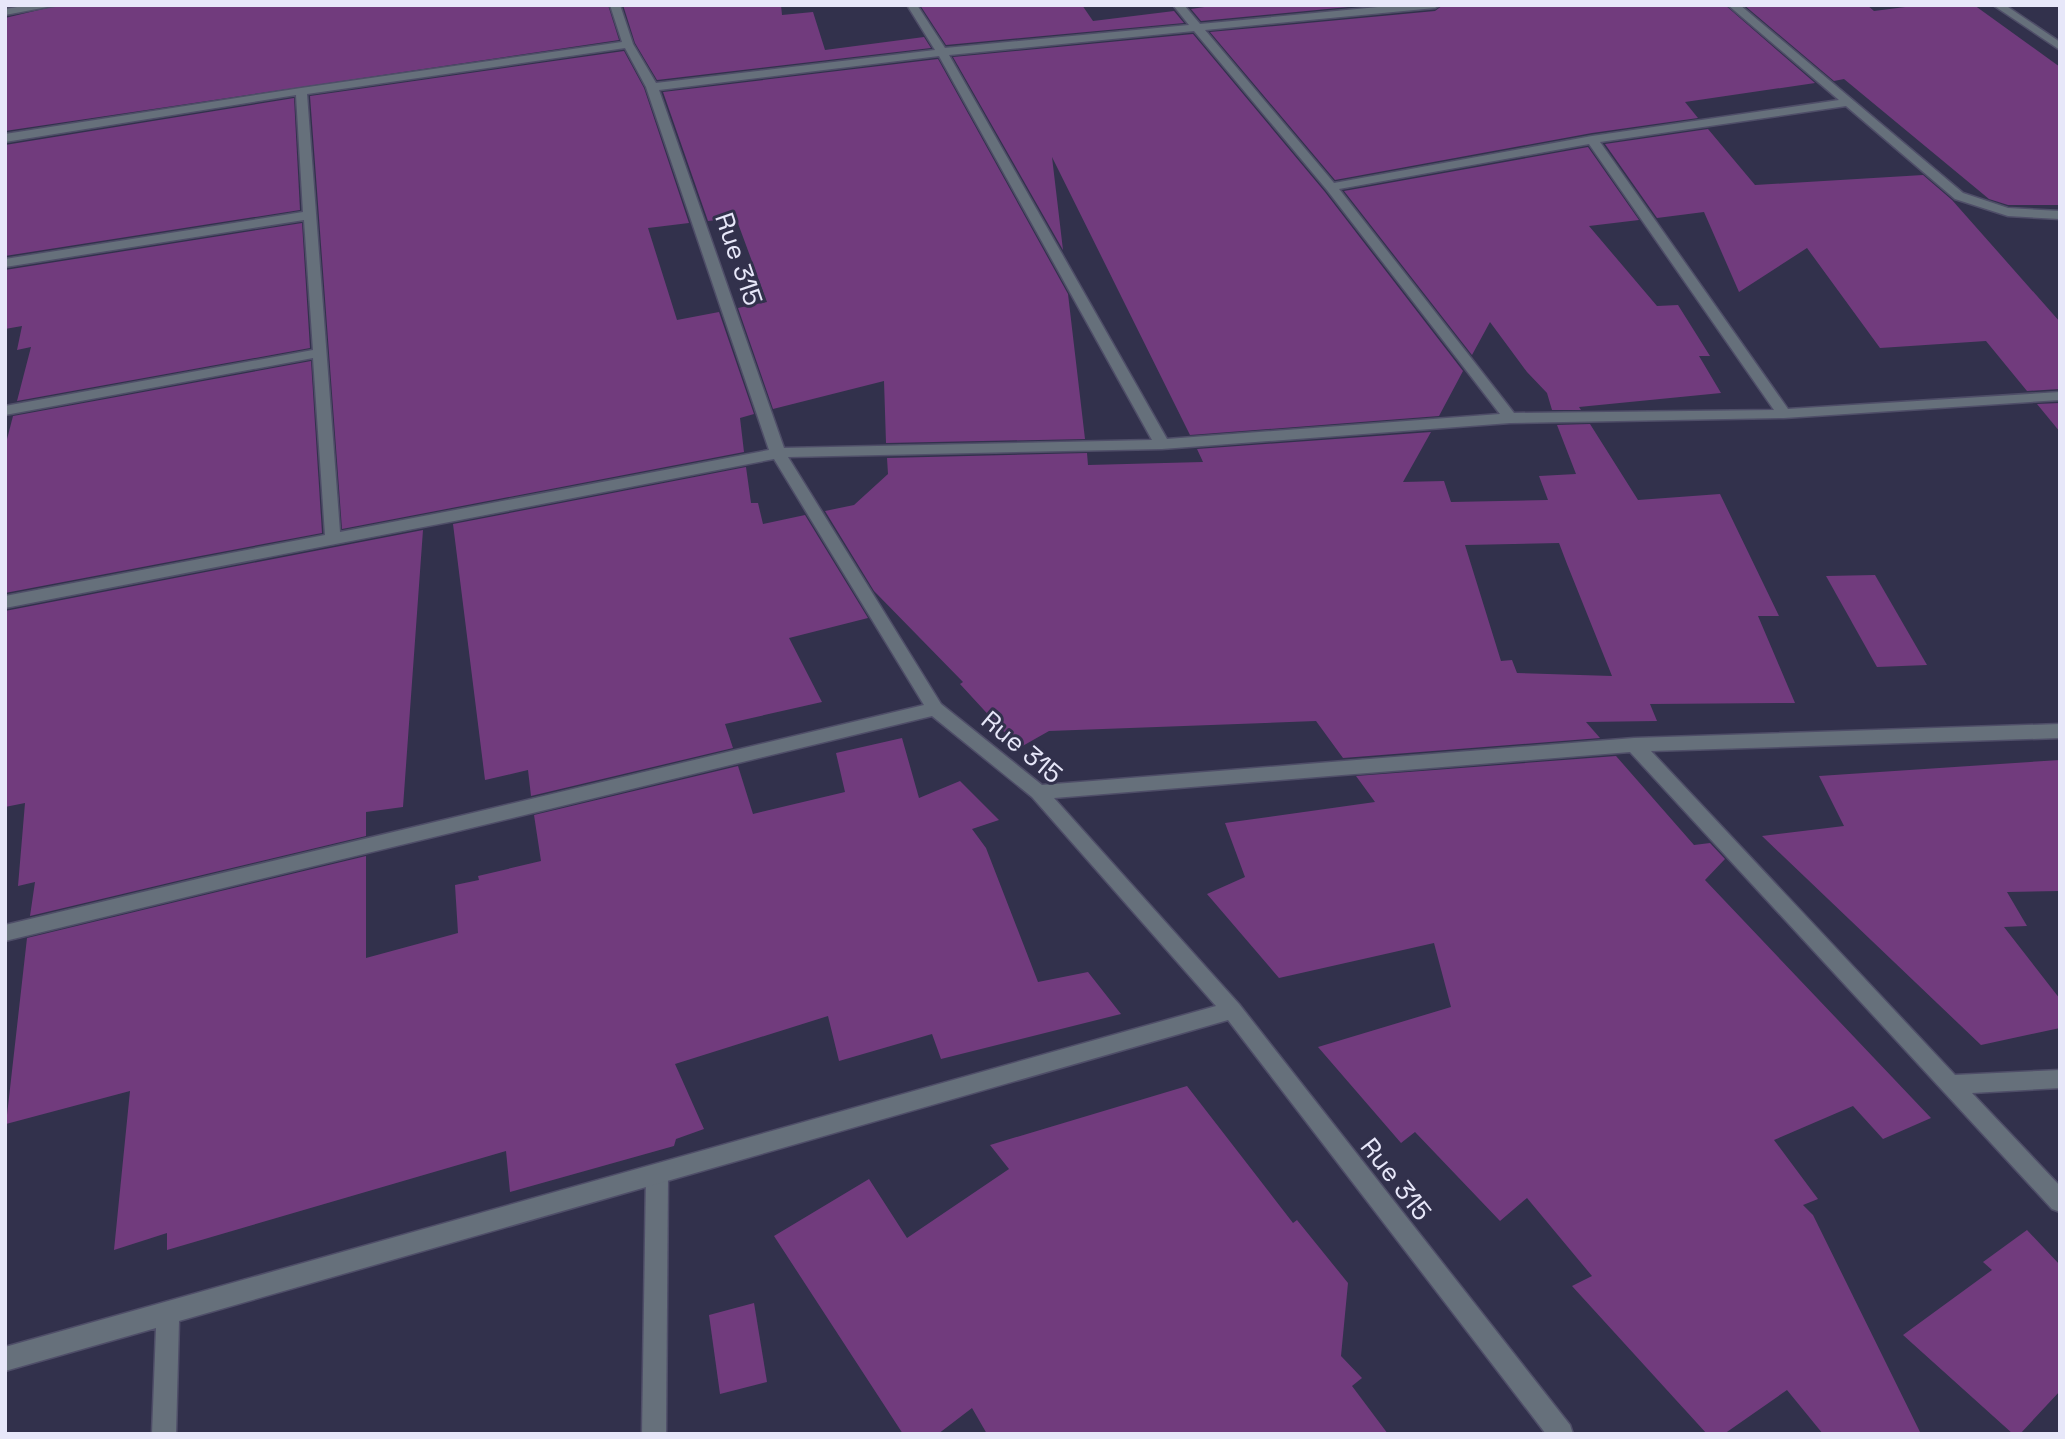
<svg xmlns="http://www.w3.org/2000/svg" width="2065" height="1439" font-family="'Space Grotesk',sans-serif">
  <rect width="100%" height="100%" fill="#32314c"/>
  <g fill="#713b7d" fill-rule="evenodd">
    <polygon points="60,5 608,5 619,40 5,131 5,18"/>
    <polygon points="623,5 781,5 782,15 813,12 825,50 924,37 931,48 657,80 635,43"/>
    <polygon points="920,5 1082,5 1093,21 1174,11 1184,23 946,45"/>
    <polygon points="1218,5 1369,5 1201,21 1191,9"/>
    <polygon points="1443,5 1725,5 1815,83 1685,102 1698,118 1592,133 1335,180 1210,32 1435,11"/>
    <polygon points="1744,5 1867,5 1874,11 1921,5 1974,5 2060,67 2060,205 2008,205 1989,199 1844,79 1834,81"/>
    <polygon points="1193,34 1325,192 1463,371 1439,416 1190,435 1052,157 1063,250 953,57"/>
    <polygon points="624,51 644,88 689,223 648,228 677,320 719,312 754,414 740,418 744,452 342,529 310,96"/>
    <polygon points="938,59 1068,294 1085,439 886,443 884,381 773,409 738,308 767,302 736,218 708,221 663,92"/>
    <polygon points="294,98 300,210 5,256 5,145"/>
    <polygon points="1708,129 1755,185 1923,175 1952,200 2060,322 2060,389 2027,391 1986,341 1880,348 1807,248 1739,292 1704,212 1657,218 1605,144"/>
    <polygon points="1588,147 1639,220 1589,226 1657,306 1678,305 1710,356 1699,356 1721,393 1579,407 1581,410 1552,410 1547,393 1527,372 1490,322 1472,355 1344,191"/>
    <polygon points="302,223 310,348 17,401 31,347 17,350 22,326 5,329 5,270"/>
    <polygon points="311,361 322,533 5,593 5,447 13,416"/>
    <polygon points="2060,403 2060,432 2037,404"/>
    <path d="M1590 424 1638 500 1720 494 1779 616H1758L1795 703 1650 704 1657 721 1586 722 1600 738 1343 758 1316 721 1049 731 1019 748 960 684 963 682 874 591 825 511 854 505 888 474 887 458 1087 453 1088 465 1203 462 1197 449 1431 432 1403 482 1444 481 1451 502 1548 500 1539 476 1576 474 1557 425ZM1559 543 1567 564 1612 676 1517 673 1512 660 1501 661 1465 545Z"/>
    <polygon points="746,467 751,503 758,503 763,524 805,515 868,618 789,638 822,702 725,724 733,748 531,796 528,770 485,780 453,524"/>
    <polygon points="423,530 403,807 366,812 366,836 30,916 35,882 18,886 25,803 5,807 5,611"/>
    <polygon points="1875,575 1927,665 1877,667 1826,576"/>
    <polygon points="902,738 919,798 960,781 999,820 972,829 986,848 1038,982 1088,972 1121,1014 941,1059 932,1034 839,1061 828,1016 675,1064 704,1129 676,1139 674,1146 510,1192 506,1151 167,1250 167,1233 114,1250 130,1091 6,1124 27,938 366,856 366,958 458,933 455,885 479,880 478,876 541,861 534,815 738,766 753,814 845,792 836,753"/>
    <polygon points="1616,756 1694,845 1710,843 1725,859 1705,880 1931,1118 1883,1139 1853,1106 1774,1140 1818,1199 1803,1205 1813,1215 1921,1434 1823,1434 1787,1390 1724,1434 1707,1434 1572,1286 1592,1276 1527,1198 1500,1221 1415,1132 1401,1143 1318,1047 1451,1007 1434,943 1279,978 1207,894 1245,877 1225,823 1375,802 1356,776"/>
    <polygon points="2060,760 2060,891 2007,892 2027,926 2004,927 2060,999 2060,1028 1981,1045 1762,836 1844,826 1819,776"/>
    <polygon points="1187,1086 1293,1223 1297,1220 1348,1283 1341,1356 1362,1378 1352,1386 1388,1434 987,1434 972,1408 938,1434 903,1434 774,1236 869,1179 907,1238 1009,1169 990,1145"/>
    <polygon points="2027,1230 2060,1265 2060,1391 2020,1434 2013,1434 1903,1335 1992,1270 1983,1262"/>
    <polygon points="754,1303 767,1382 720,1394 709,1315"/>
  </g>
  <g fill="none" stroke-linecap="round" stroke-linejoin="round">
    <defs>
      <polygon id="service" points="657,1165 665,1168 668,1175 666,1434 642,1434 646,1175 649,1168"/>
      <g id="minor">
        <polygon points="29,5 58,5 5,15 5,9"/>
        <path d="M610 5H620L633 44 656 83 935 50 907 5H917L945 48 1189 25 1173 5H1184L1200 24 1399 5H1440L1435 8 1205 30 1334 183 1592 136 1839 100 1728 5H1740L1963 193 2008 208 2060 211V219L2008 216 1955 199 1846 106 1600 142 1788 409 2060 392V400L1784 418 1510 423 1162 449 788 457 941 704 1042 785 1634 738 2060 724V738L1651 751 1955 1075 2060 1070V1088L1972 1093 2060 1186V1212L2052 1209 1630 752 1054 798 1239 1004 1570 1425 1573 1434H1546L1228 1020 179 1321 176 1434H152L156 1328 5 1371V1347L1216 1006 1032 797 932 716 5 941V925L924 705 774 459 5 608V596L325 535 313 358 5 415V406L313 350 304 220 5 267V259L303 212 296 95 5 142V134L301 88 622 42ZM1194 31 1327 190 1500 414 1167 439 949 55ZM625 48 646 87 769 450 340 532 307 94ZM939 56 1152 440 784 448 659 90ZM1589 144 1774 410 1514 413 1339 189Z"/>
        <polygon points="1993,5 2005,5 2060,42 2060,50"/>
      </g>
    </defs>
    <use href="#service" stroke="#4f4e68" stroke-width="3"/>
    <use href="#minor" stroke="#4f4e68" stroke-width="3"/>
    <use href="#service" fill="#66707b" fill-rule="evenodd"/>
    <use href="#minor" fill="#66707b" fill-rule="evenodd"/>
  </g>
  <g text-anchor="middle" stroke-width="6" stroke-linejoin="round" paint-order="stroke">
    <g font-size="26" fill="#e7e7f9" stroke="#32314c">
      <text transform="translate(739 259) rotate(71)" y="9">Rue 315</text>
      <text transform="translate(1022 747) rotate(40)" y="9">Rue 315</text>
      <text transform="translate(1396 1179) rotate(52)" y="9">Rue 315</text>
    </g>
  </g>
  <rect width="2065" height="1439" fill="none" stroke="#e7e7f9" stroke-width="14"/>
</svg>
